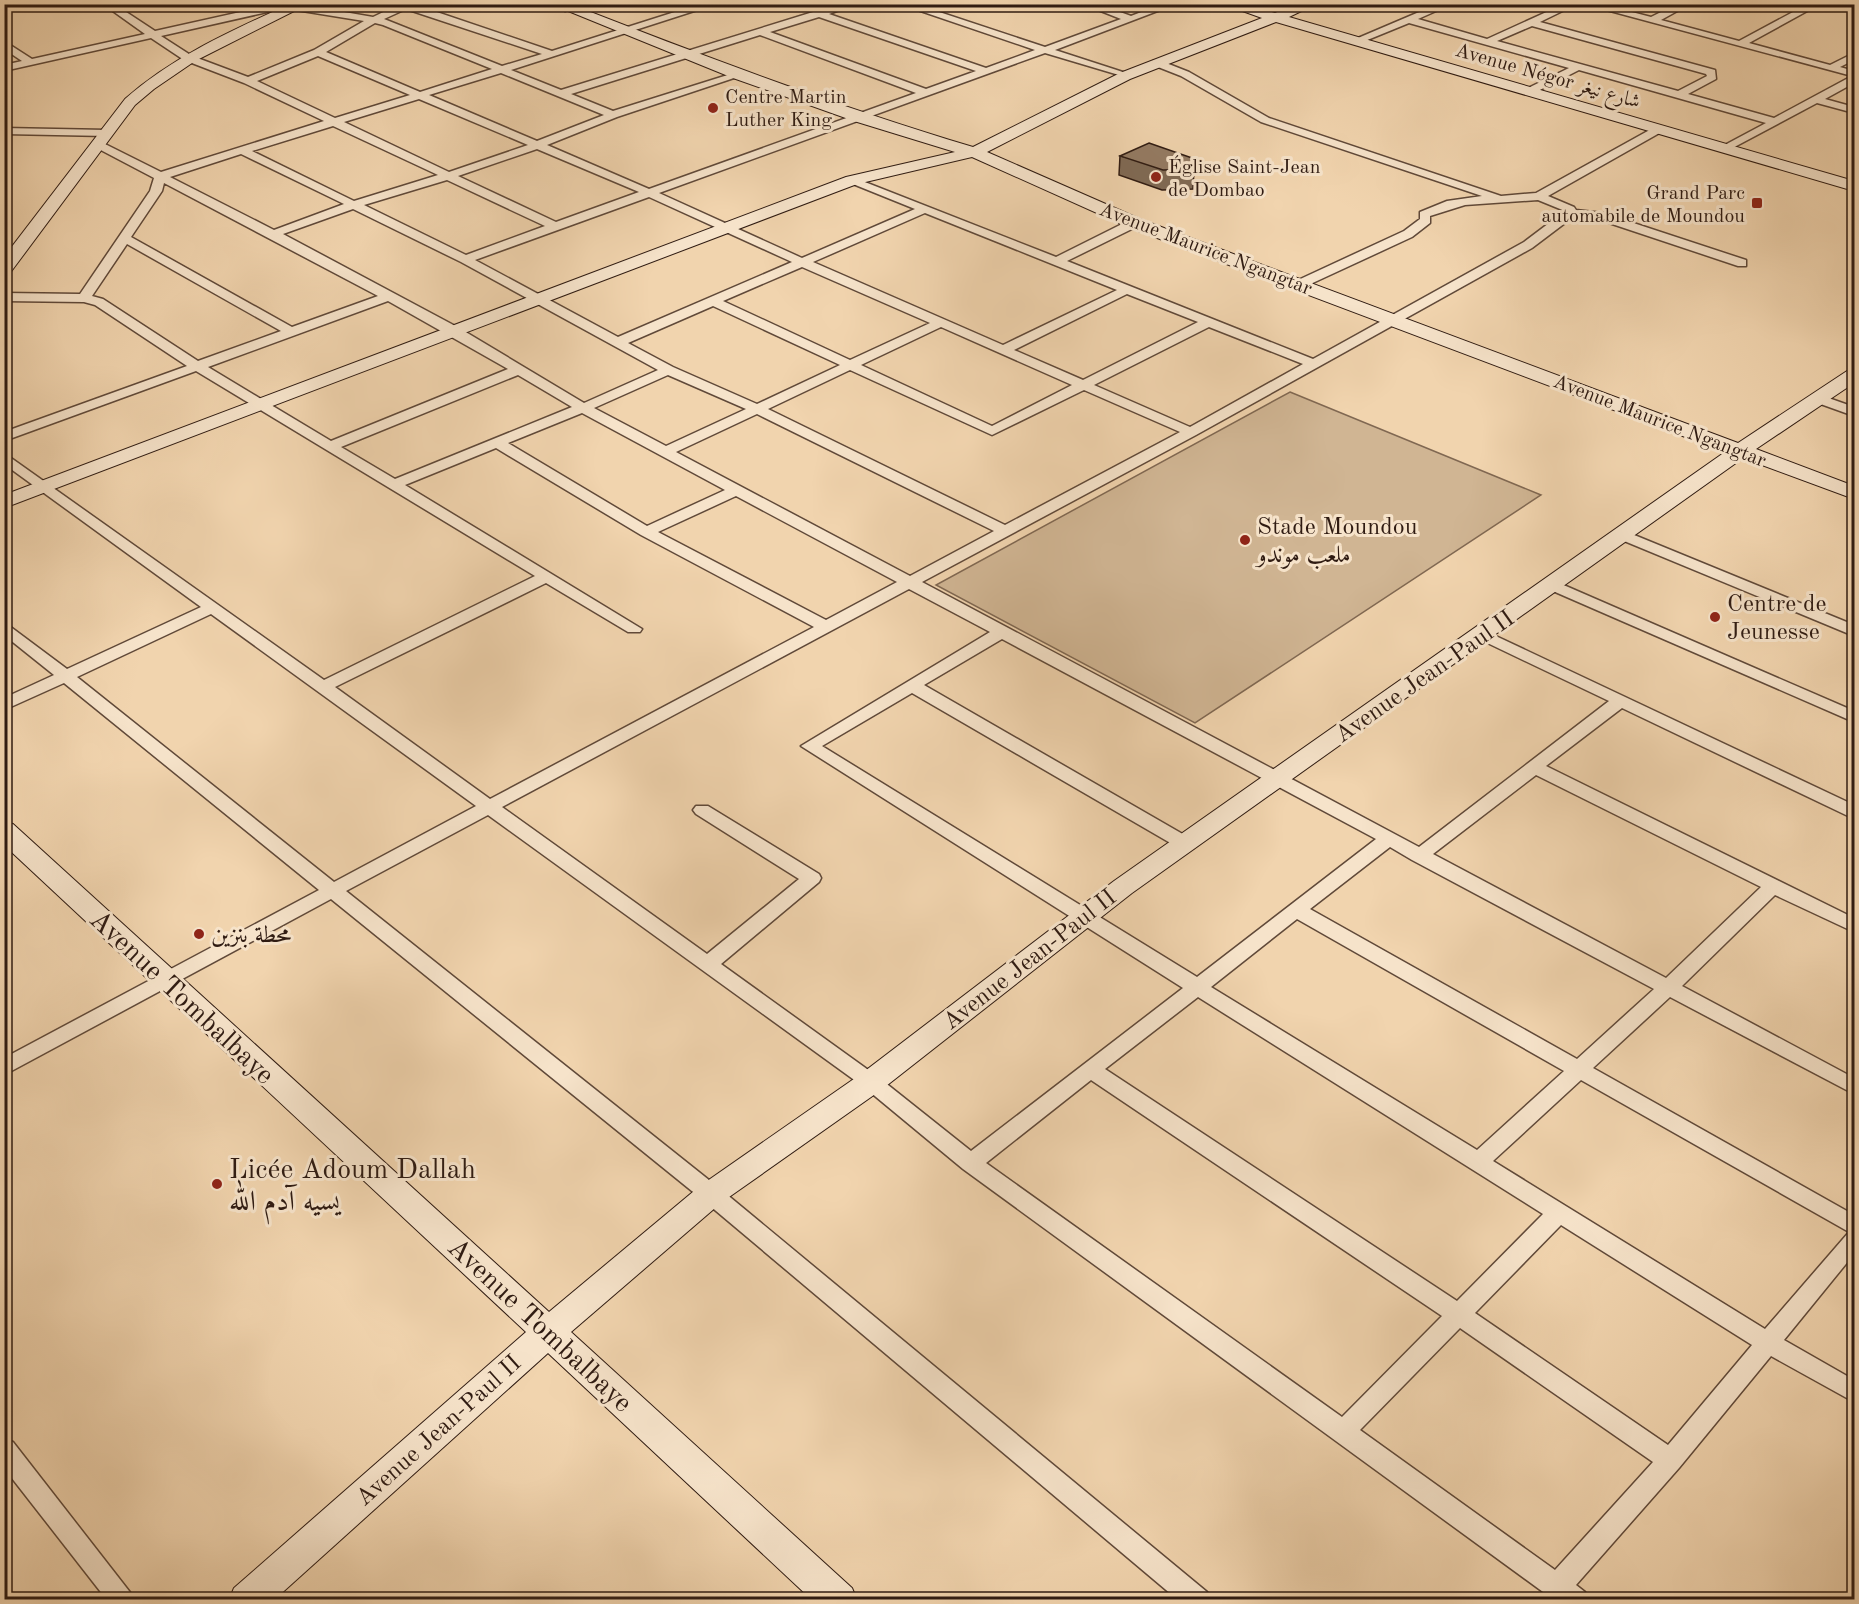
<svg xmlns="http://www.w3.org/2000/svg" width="1859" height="1604" font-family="'Old Standard TT',Amiri,serif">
  <rect width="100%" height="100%" fill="#f1d4ae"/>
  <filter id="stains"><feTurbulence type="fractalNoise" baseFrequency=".00333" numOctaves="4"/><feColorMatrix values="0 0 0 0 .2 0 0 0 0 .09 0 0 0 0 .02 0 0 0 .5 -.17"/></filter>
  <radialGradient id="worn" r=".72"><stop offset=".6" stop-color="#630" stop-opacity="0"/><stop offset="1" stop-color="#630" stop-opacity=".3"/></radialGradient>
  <polygon fill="#d0b593" stroke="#806852" stroke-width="1.5" points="1290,392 1541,495 1195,723 936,585"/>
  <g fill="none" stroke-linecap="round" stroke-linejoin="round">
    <defs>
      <g id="street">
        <path d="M103 4H114L155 31 272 5 298 4 373 17 400 4H413L552 51 700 4H716L511 70 561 90 839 4H855L829 14 986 68 1035 50 900 4H915L1045 47 1121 19 1083 4H1098L1131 16 1162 4H1176L1055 50 1129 74V78L1045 53 659 193 802 258 915 209 848 182V178L852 177 1056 257 1130 220H1138V226L1067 261 1313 359 1524 242 1565 211 1538 200 1465 205 1430 216V223L1412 237 1304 287H1296V281L1404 231 1420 219V212L1447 201 1482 196 1261 122 1181 76 1153 65V61H1161L1189 72 1269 118 1501 196 1536 193 1655 127H1663V131L1548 196 1574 207 1576 210 1603 213 1746 260V266H1738L1597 219 1573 217 1532 248 1196 435 922 582 1419 847 1609 701 1477 638 1475 635 1477 632 1483 630 1854 805V817L1848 816 1622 708 1546 766 1854 918V932L1775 895 1682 986 1854 1078V1094L1670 997 1593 1068 1854 1215V1254L1784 1340 1854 1380V1402L1771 1356 1679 1468 1576 1585 1585 1592 1589 1600H1554L963 1169 864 1087 488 815 346 891 719 1188 1207 1592 1211 1600H1178L703 1200 331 899 4 1075V1058L319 890 64 683 4 710V698L54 675 4 635V622L67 669 201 607 4 464V453L324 680 535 576 196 371 4 441V432L187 366 95 305 84 302 4 301V293L80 294 150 191 154 178 95 147V143H103L161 172 324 121 244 83 184 60 151 38 4 71V65L22 61 4 49V41L32 59 145 34ZM406 9 542 54 502 66 384 19ZM296 10 364 21 314 50 248 77 192 56 161 36 272 11ZM819 17 976 71 926 89 770 32ZM375 23 383 25 492 69 420 92 326 52ZM760 35 916 93 649 189 547 145 617 117 743 75 734 73 613 111 571 94ZM318 56 410 95 335 118 257 81ZM501 73 604 115 537 141 429 95ZM419 99 528 145 449 172 344 122ZM333 126 438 175 354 201 252 151ZM537 149 639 192 556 222 458 176ZM241 154 344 204 274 230 170 177ZM447 180 545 226 466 255 364 205ZM164 183 378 296 292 327 131 237 162 191ZM649 197 792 262 618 337 475 260ZM353 209 461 262 658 370 584 403 459 328 283 234ZM925 213 1117 290 1003 345 813 262ZM127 244 281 331 198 361 103 299 92 296ZM802 267 930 323 850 360 723 301ZM1127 294 1198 322 1083 380 1014 350ZM388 301 508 369 331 441 208 367ZM713 306 840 365 757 404 673 367 628 343ZM941 327 1072 385 992 426 861 365ZM1209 327 1303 364 1190 427 1094 385ZM850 370 992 435 1084 390 1180 432 1005 525 768 409ZM518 375 572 407 395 479 341 447ZM668 375 746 409 666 446 594 408ZM582 413 725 490 647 526 508 443ZM757 414 994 531 910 576 676 452ZM496 448 641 535 814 627 490 799 335 687 546 583 628 632H640L642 629 405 485ZM736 496 897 582 826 620 658 532ZM909 589 990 632 801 746 1183 988 971 1151 878 1077 721 964 819 882 821 878 819 874 708 806H696L693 810 696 814 799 879 707 954 502 807ZM211 614 476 806 334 882 77 677ZM1002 639 1376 839 1197 977 822 746 912 693 1179 848H1193L1195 844 1193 840 924 685ZM1536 775 1761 887 1666 978 1433 854ZM1390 847 1412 860 1654 989 1577 1059 1310 909ZM1297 919 1564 1071 1477 1150 1211 987ZM1198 997 1543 1214 1457 1301 1105 1069ZM1091 1080 1442 1316 1342 1417 986 1163ZM1581 1080 1849 1232 1765 1329 1493 1161ZM1561 1225 1752 1345 1668 1445 1475 1313ZM1460 1328 1653 1462 1555 1570 1360 1430Z"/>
        <polygon points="572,4 586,4 565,11 565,7"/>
        <path d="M1438 4H1452L1418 19 1487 39 1564 4H1577L1540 22 1715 70 1716 79 1688 94 1774 118 1852 76 1584 4H1601L1651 17 1677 4H1690L1661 20 1739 41 1808 4H1820L1749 43 1830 65 1854 53V60L1840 67 1854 71V83L1825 99 1854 107V113L1817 103 1725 152 1721 151V147L1766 123 1579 70 1534 93H1526V89L1569 68 1409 23 1360 43 1351 41ZM1532 26 1706 74 1707 76 1678 91 1497 41Z"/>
        <polygon points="4,128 107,130 112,133 107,136 4,134"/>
        <polygon points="1820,395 1854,407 1854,416 1815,402 1815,396"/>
        <polygon points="1622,530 1854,625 1854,636 1617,538 1614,535 1617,532"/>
        <polygon points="1552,580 1854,711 1854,722 1546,588 1544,585"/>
        <polygon points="4,1439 13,1442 136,1600 107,1600 4,1468"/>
      </g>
      <g id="secondary">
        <path d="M290 4H308L195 61 154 89 135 105 10 273 4 274V257L125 99C174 56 231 31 290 4Z"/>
        <path d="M551 4H570C703 56 836 106 973 147L1120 73 1262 18 1223 4H1245L1275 13 1296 4H1316L1289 17 1854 181V191L1276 22 1130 79 987 152 1140 219 1738 443 1847 371 1854 369V383L1756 449 1854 486V499L1743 458 1132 893 881 1090 722 1202 571 1332 852 1588 857 1600H812L548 1353 274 1600H229L234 1588 526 1332 4 845V822L13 824 549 1312 700 1186 861 1074 1114 881 1725 452 1128 227 972 157 857 184 4 508V495L846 177 955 152 854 121 733 78Z"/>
      </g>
    </defs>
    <use href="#street" stroke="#604939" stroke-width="3"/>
    <use href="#secondary" stroke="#2f1b12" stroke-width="2"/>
    <use href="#street" fill="#f6e3ca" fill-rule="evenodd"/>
    <use href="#secondary" fill="#f6e3ca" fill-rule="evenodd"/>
  </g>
  <polygon fill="#7f6a55" stroke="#2f1b12" stroke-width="1.5" points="1120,156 1194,169 1193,189 1162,190 1119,175"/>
  <polygon fill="#947b63" stroke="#2f1b12" stroke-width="1.5" points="1149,143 1195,159 1194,169 1163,170 1120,156"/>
  <g fill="#8f2418" stroke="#f6e3ca" stroke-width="2">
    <circle cx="713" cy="108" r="6"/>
    <circle cx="1156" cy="177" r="6"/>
    <rect x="1751" y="197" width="12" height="12" rx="3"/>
    <circle cx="1245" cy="540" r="6"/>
    <circle cx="1715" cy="617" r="6"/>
    <circle cx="199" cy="934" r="6"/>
    <circle cx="217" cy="1184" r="6"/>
  </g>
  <g text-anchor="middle" stroke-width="6" stroke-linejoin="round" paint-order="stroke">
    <g font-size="20" fill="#2f1b12" stroke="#f6e3ca">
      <text transform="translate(1548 75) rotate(16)" y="7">Avenue Négor شارع نيغر</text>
      <text transform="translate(1206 248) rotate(21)" y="7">Avenue Maurice Ngangtar</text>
      <text transform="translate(1660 420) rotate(21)" y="7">Avenue Maurice Ngangtar</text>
    </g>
    <g font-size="20" fill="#2f1b12" stroke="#f6e3ca" text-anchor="start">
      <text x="725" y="103">Centre Martin<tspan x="725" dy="23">Luther King</tspan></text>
      <text x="1168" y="173">Église Saint-Jean<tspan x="1168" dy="23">de Dombao</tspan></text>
      <text x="1745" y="199" text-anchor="end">Grand Parc<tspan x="1745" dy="23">automabile de Moundou</tspan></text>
    </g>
    <g font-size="24" fill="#2f1b12" stroke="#f6e3ca" text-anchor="start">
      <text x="1257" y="534">Stade Moundou<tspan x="1257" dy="28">ملعب موندو</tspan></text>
      <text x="1727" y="611">Centre de<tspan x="1727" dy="28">Jeunesse</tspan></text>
      <text x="211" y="942">محطة بنزين</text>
    </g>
    <g font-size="24" fill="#2f1b12" stroke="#f6e3ca">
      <text transform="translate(1424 676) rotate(-35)" y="8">Avenue Jean-Paul II</text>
      <text transform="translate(1029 959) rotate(-38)" y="8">Avenue Jean-Paul II</text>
      <text transform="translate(438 1430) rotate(-42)" y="8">Avenue Jean-Paul II</text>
    </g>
    <g font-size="28" fill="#2f1b12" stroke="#f6e3ca">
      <text transform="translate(183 996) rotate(43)" y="10">Avenue Tombalbaye</text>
      <text transform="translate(541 1324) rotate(43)" y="10">Avenue Tombalbaye</text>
    </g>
    <g font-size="28" fill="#2f1b12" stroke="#f6e3ca" text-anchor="start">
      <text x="229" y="1178">Licée Adoum Dallah<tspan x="229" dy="32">يسيه آدم الله</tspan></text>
    </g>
  </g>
  <rect width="1859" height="1604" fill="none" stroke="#f1d4ae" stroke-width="24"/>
  <rect x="6" y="6" width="1847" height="1592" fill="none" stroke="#2f1b12" stroke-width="3"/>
  <rect x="12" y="12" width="1835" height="1580" fill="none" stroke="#2f1b12" stroke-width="1.5"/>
  <rect width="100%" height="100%" filter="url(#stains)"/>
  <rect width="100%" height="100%" fill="url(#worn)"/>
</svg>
